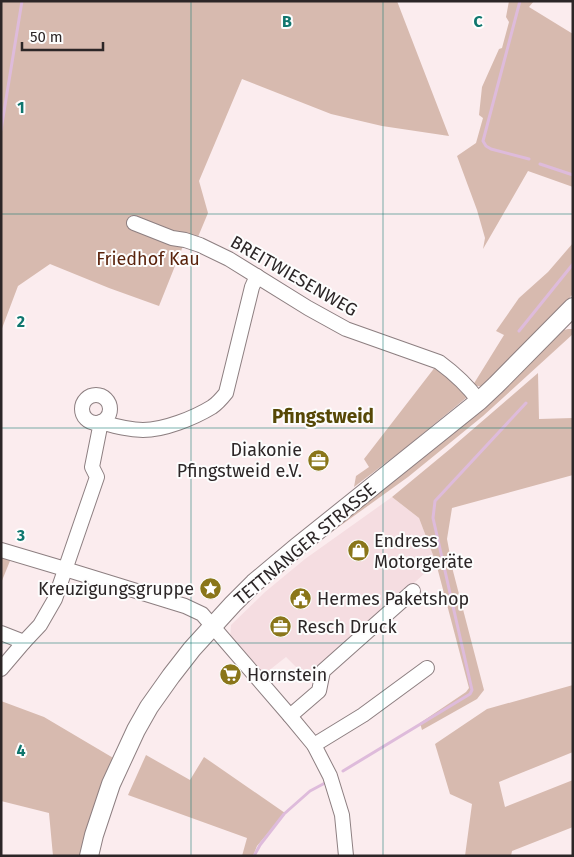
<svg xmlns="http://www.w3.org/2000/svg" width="574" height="857" font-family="'Fira Sans',sans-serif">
  <rect width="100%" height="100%" fill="#fbecee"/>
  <polygon fill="#f5dde1" points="392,497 419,518 436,563 308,679 286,657 262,676 230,639 231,625 265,592 305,559"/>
  <g fill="#d7baaf">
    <polygon points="1,1 397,1 449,136 382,126 331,114 242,79 199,181 208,213 195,244 185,241 159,306 109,288 50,264 18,286 1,331"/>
    <polygon points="509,1 534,1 529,7 573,34 573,187 528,171 483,249 485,238 477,210 457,156 476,143 483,118 479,115 482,87 499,49 502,48 509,22 506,17"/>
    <polygon points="573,243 573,294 535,335 483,387 473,385 504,335 496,331 519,298 548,272"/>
    <polygon points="568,329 573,329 573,334 483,416 408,477 308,549 503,389 564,330"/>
    <polygon points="439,362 470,390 466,398 404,449 354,487 356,476 369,467 364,459"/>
    <polygon points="538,373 539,419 573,418 573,475 452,508 447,539 453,571 484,690 477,699 422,730 420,723 466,692 469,688 436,563 419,518 392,497 450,449"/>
    <polygon points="1,553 12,556 1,583"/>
    <polygon points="573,685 573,752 499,782 505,807 573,780 573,827 512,851 511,856 465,856 472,804 450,794 435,744 487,709"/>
    <polygon points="1,701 44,717 115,759 84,856 53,856 49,813 1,801"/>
    <polygon points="146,755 190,780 204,757 285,813 257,846 253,856 242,856 247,838 128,795"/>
  </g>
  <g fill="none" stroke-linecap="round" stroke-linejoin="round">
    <g stroke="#debbdb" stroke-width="3">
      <polyline points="520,1 483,141 486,146 491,149 529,159"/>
      <polyline points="1,130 22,1"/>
      <polyline points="540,164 573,175"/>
      <polyline points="519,331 573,264"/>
      <polyline points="343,771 470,694 472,690 433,518 435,501 526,403"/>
      <polyline points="254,856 260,845 284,814 310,791 325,783"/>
    </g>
    <defs>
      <g id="minor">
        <path d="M134 223 172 238 185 240 200 245 229 259 308 308 346 329 439 362C454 373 468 386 479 401"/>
        <circle cx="96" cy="409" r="14"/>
        <polyline points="1,550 65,569 185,606 202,614 290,716 314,745 330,776 342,815 346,856"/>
        <polyline points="1,633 24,642"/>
        <path d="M1 669 24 642 40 625 55 599 97 477 92 467 101 422C115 426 128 430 143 430 164 430 194 418 212 407 218 403 222 398 226 393L252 287 257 276"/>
        <polyline points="290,716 319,691 323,671 413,591"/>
        <polyline points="314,745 363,715 427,668"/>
      </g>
      <polyline id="major" points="89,856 94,835 111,784 136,730 149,707 171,676 192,649 233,604 254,583 297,547 479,401 496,385 573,307"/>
    </defs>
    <use href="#minor" stroke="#8d7f81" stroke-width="16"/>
    <use href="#major" stroke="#8d7f81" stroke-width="20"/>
    <use href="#minor" stroke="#fff" stroke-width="14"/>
    <use href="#major" stroke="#fff" stroke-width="18"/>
  </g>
  <path fill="none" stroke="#0f766e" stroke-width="1" stroke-opacity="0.55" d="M191 1V856M383 1V856M1 214H573M1 428H573M1 643H573"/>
  <defs>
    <symbol id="office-disc" viewBox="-11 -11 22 22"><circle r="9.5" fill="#8a761a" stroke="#fdfdfd"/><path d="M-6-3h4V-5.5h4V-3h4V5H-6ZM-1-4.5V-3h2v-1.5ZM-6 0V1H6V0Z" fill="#fff"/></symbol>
    <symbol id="shop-disc" viewBox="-11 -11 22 22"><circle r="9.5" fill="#8a761a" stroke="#fdfdfd"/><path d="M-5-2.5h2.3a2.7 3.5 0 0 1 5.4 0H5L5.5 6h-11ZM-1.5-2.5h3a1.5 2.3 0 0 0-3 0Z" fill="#fff"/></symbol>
    <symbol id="sight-disc" viewBox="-11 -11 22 22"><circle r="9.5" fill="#8a761a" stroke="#fdfdfd"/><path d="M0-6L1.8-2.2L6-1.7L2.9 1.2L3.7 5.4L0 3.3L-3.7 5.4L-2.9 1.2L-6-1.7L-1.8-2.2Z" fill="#fff"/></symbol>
    <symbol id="civic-disc" viewBox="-11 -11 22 22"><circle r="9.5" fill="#8a761a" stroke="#fdfdfd"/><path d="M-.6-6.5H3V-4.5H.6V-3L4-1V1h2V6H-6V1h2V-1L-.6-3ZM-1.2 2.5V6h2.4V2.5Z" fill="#fff"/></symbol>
    <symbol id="supermarket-disc" viewBox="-11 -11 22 22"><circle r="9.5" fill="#8a761a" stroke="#fdfdfd"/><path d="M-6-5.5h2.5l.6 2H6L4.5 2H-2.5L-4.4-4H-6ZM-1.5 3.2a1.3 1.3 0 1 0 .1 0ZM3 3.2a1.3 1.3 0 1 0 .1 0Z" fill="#fff"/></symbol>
  </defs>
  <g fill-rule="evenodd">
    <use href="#office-disc" x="306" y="448" width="25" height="25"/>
    <use href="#shop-disc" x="346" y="538" width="25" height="25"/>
    <use href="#sight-disc" x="198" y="576" width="25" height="25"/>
    <use href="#civic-disc" x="288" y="586" width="25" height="25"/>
    <use href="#office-disc" x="268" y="614" width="25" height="25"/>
    <use href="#supermarket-disc" x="218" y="662" width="25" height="25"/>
  </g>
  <g text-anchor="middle" stroke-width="4" stroke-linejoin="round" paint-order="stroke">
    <g font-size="18" fill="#59220b" stroke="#fdfdfd">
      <text x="148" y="265">Friedhof Kau</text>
    </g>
    <g font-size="18" fill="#2c2627" stroke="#fdfdfd">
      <text transform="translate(294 276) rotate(30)" y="6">BREITWIESENWEG</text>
      <text transform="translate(305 544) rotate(-40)" y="6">TETTNANGER STRASSE</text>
    </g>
    <g font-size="18" fill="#2c2627" stroke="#fdfdfd" text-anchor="start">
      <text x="302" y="456" text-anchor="end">Diakonie<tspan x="302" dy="21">Pfingstweid e.V.</tspan></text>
      <text x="374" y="547">Endress<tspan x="374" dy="21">Motorgeräte</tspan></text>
      <text x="194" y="595" text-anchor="end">Kreuzigungsgruppe</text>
      <text x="317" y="605">Hermes Paketshop</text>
      <text x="297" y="633">Resch Druck</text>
      <text x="247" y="681">Hornstein</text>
    </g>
    <g font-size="19" font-weight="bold" fill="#564806" stroke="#fdfdfd">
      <text x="323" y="423">Pfingstweid</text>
    </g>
  </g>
  <g font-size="16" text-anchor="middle" font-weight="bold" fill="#0f766e" stroke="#fdfdfd" stroke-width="4" stroke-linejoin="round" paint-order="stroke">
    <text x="287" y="27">B</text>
    <text x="478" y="27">C</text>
    <text x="21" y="113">1</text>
    <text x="21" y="327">2</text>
    <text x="21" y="541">3</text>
    <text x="21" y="756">4</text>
  </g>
  <rect width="574" height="857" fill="none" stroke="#2c2627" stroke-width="5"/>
  <path d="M22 42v8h81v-8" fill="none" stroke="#2c2627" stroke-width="2.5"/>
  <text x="30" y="42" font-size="15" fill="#2c2627" stroke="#fdfdfd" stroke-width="4" paint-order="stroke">50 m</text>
</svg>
